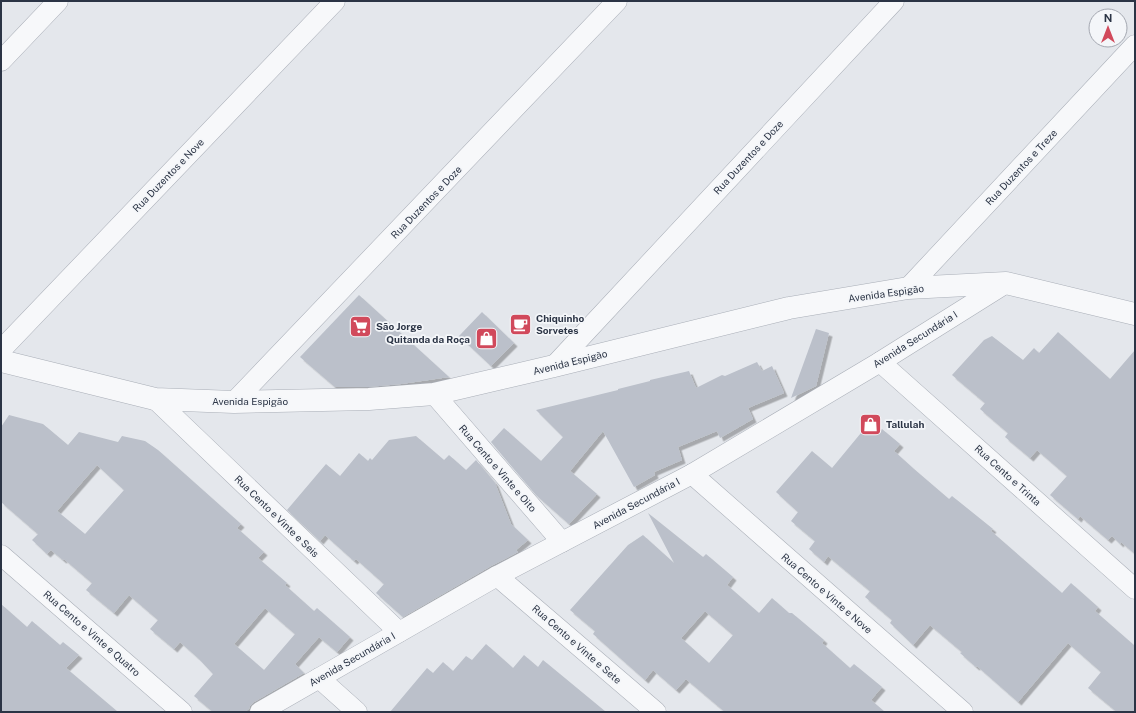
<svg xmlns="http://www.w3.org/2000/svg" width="1136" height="713" font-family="'Public Sans',sans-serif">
  <defs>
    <filter id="shadow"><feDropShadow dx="3.5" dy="3.5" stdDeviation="0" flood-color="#0004"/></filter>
  </defs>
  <rect width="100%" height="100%" fill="#e4e7ec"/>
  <g fill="#bbc0ca" fill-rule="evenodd" filter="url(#shadow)">
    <polygon points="359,295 449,377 401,384 368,387 335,387 300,357"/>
    <polygon points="482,312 514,343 491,366 459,336"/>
    <polygon points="816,329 829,333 816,386 791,398"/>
    <polygon points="1058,332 1110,379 1135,350 1135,554 1121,542 1120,544 1112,536 1108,540 1080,516 1078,519 1050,495 1067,476 1037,450 1030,458 1005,437 1008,433 980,409 985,403 952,375 984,340 992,336 1023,360 1034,348 1039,353"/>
    <polygon points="757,362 762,371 772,366 784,393 748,408 753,419 720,438 717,431 678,447 682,460 654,472 655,475 634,487 603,431 570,471 597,494 569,524 536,495 491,442 504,428 541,461 563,437 536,410 618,390 618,389 650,381 650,380 689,371 696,388 722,375 725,376"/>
    <path d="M9 415 43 424 68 445 79 432 118 442 122 436 145 441 158 450 241 524 237 528 264 552 258 558 287 583 285 585 314 611 317 608 350 637 337 652 319 637 295 664 304 673 254 702 250 706 249 709 244 712H213L194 696 213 674 198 658 180 642 174 649 150 629 158 620 129 595 114 613 86 590 92 583 64 559 63 560 51 550 47 554 32 540 38 534 1 502V427ZM97 465 124 490 85 534 57 511ZM265 608 295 634 264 670 234 644Z"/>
    <polygon points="870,422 880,431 882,429 900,444 894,451 914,469 949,499 952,496 993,529 991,531 1062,593 1071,583 1098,607 1095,611 1135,646 1135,712 1117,712 1088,688 1101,672 1068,643 1018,702 977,666 976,667 960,653 962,652 930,625 913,645 890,623 892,620 865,597 870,591 828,556 824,562 809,549 815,541 791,521 798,512 776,492 812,451 832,468"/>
    <polygon points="416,436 444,460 449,455 466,470 476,460 495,483 511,524 528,540 516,550 518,552 491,566 403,617 376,593 384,584 356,559 354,561 325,535 320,541 287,510 326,464 340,476 359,453 368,461 370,458 372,460 389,440"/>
    <path d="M648 513 703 557 706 554 733 577 727 585 759 613 772 598 789 613H792L824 640 822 643 850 668 854 664 882 687 871 700 885 712H725L686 679 676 690 653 670 645 680 593 634 595 631 570 610 628 545 643 535 674 563ZM705 611 733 635 709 663 681 638Z"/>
    <polygon points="1,604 27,627 32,621 60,645 63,642 79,655 66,668 118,712 1,712"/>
    <polygon points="486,644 513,668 524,655 538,667 543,660 606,712 390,712 427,668 433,673 443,662 453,671 466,656 472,660"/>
  </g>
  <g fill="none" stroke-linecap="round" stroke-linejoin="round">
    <defs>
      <g id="minor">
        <polyline points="1,61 58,1"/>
        <polyline points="908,288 1135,45"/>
        <polyline points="1,350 335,1"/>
        <polyline points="880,362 1135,589"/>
        <polyline points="554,366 894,1"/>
        <polyline points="434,394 562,542"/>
        <polyline points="155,399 399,632"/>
        <polyline points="234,402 617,1"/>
        <polyline points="692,474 963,712"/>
        <polyline points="1,555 182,712"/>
        <polyline points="497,576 656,712"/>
        <polyline points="319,678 357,712"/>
        <polyline points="260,712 497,576 692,474 880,362 1006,283"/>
      </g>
      <polyline id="tertiary" points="1,361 155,399 234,402 369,399 434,394 554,366 789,308 908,288 1006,283 1135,314"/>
    </defs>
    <use href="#minor" stroke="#a9aeb7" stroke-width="21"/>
    <use href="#tertiary" stroke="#a9aeb7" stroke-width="23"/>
    <use href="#minor" stroke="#f7f8fa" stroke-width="20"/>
    <use href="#tertiary" stroke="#f7f8fa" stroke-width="22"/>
  </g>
  <defs>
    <symbol id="cafe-square" viewBox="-11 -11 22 22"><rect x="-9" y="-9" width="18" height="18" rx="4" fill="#d1495b" stroke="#f4f6f9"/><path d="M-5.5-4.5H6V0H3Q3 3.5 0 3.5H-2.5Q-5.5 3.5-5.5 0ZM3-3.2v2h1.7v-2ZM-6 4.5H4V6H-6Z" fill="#fff"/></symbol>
    <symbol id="supermarket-square" viewBox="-11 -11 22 22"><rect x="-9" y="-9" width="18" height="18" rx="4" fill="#d1495b" stroke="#f4f6f9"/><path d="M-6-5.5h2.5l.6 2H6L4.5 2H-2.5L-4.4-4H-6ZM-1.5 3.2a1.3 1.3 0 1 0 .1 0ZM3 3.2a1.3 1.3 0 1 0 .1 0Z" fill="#fff"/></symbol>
    <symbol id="shop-square" viewBox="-11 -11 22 22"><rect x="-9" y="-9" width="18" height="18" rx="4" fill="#d1495b" stroke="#f4f6f9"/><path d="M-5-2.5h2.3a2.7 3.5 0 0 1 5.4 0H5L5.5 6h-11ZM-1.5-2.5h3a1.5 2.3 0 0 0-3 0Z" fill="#fff"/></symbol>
  </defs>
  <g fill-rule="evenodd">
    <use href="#cafe-square" x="508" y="312" width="25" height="25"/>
    <use href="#supermarket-square" x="348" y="314" width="25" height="25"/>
    <use href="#shop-square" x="474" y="326" width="25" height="25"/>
    <use href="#shop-square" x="858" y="412" width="25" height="25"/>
  </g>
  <g text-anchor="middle" stroke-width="3.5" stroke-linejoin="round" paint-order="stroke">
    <g font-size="10" fill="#2b3445" stroke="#f4f6f9">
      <text transform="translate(748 157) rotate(-47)" y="4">Rua Duzentos e Doze</text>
      <text transform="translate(1021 167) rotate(-47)" y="4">Rua Duzentos e Treze</text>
      <text transform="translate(168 175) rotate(-46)" y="4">Rua Duzentos e Nove</text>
      <text transform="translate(426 202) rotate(-46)" y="4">Rua Duzentos e Doze</text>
      <text transform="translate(886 293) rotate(-8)" y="4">Avenida Espigão</text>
      <text transform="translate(915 339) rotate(-32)" y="4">Avenida Secundária I</text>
      <text transform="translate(570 362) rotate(-14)" y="4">Avenida Espigão</text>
      <text x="250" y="405">Avenida Espigão</text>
      <text transform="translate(498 468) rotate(49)" y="4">Rua Cento e Vinte e Oito</text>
      <text transform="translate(1008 475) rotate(42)" y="4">Rua Cento e Trinta</text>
      <text transform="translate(636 503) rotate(-28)" y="4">Avenida Secundária I</text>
      <text transform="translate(277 516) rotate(44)" y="4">Rua Cento e Vinte e Seis</text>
      <text transform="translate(827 593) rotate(41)" y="4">Rua Cento e Vinte e Nove</text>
      <text transform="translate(92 633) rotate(41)" y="4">Rua Cento e Vinte e Quatro</text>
      <text transform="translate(577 644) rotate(41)" y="4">Rua Cento e Vinte e Sete</text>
      <text transform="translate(352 659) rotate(-30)" y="4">Avenida Secundária I</text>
    </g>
    <g font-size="10" font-weight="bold" fill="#2b3445" stroke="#f4f6f9" text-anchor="start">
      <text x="536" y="322">Chiquinho<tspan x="536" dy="12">Sorvetes</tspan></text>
      <text x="376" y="330">São Jorge</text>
      <text x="470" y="343" text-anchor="end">Quitanda da Roça</text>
      <text x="886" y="428">Tallulah</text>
    </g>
  </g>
  <rect width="1136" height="713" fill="none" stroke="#2b3445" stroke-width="4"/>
  <g transform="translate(1108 28)"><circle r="19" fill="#f4f6f9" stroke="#a4a8b1"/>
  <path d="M0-3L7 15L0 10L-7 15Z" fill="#d1495b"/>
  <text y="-6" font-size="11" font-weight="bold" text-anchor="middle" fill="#2b3445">N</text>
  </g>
</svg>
